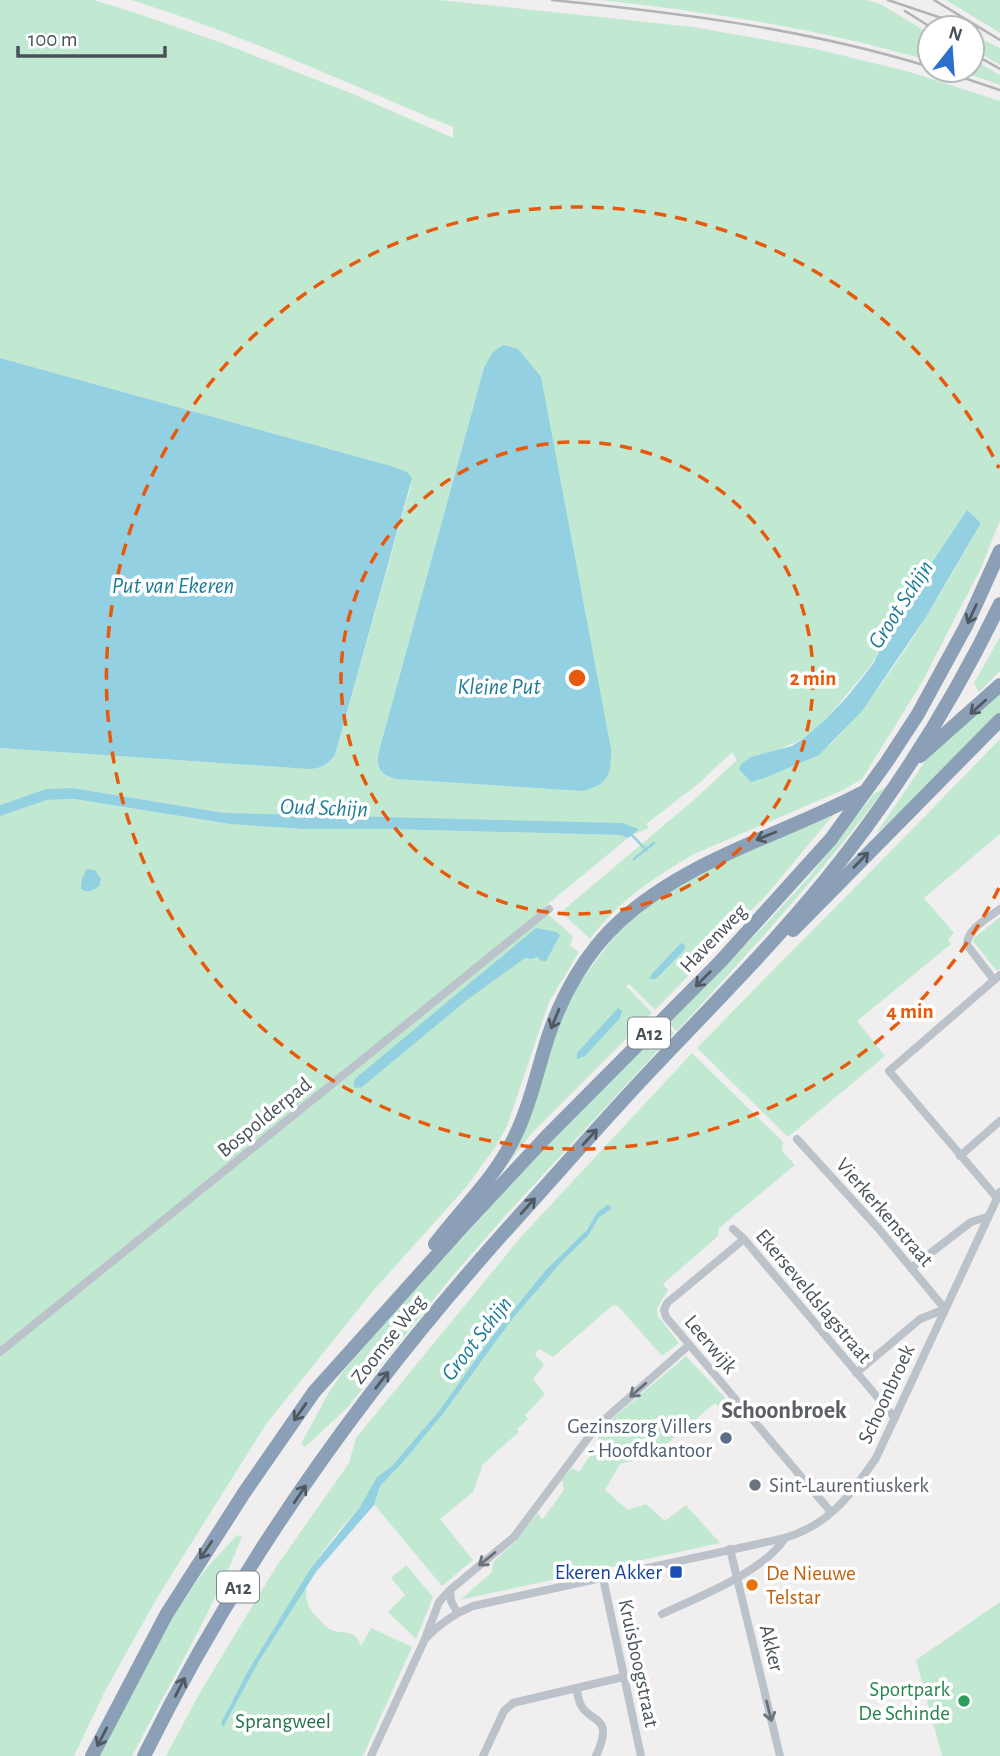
<svg xmlns="http://www.w3.org/2000/svg" width="1000" height="1756" font-family="'Alegreya Sans',sans-serif">
  <rect width="100%" height="100%" fill="#f0eeee"/>
  <g fill="#c1e9d1" fill-rule="evenodd">
    <path d="M0 0H94L133 12 222 43 353 94 453 138V127C346 83 242 34 131 0H439L693 27 812 48 910 72 1000 101V520L980 570 921 684 862 779 841 791 694 854C656 876 616 903 590 939L561 912 695 799 737 760 732 752 697 785 646 824 649 828 632 835 225 813 72 788 46 789 0 805V748L308 769C321 769 327 765 335 755L411 485 391 466 0 358ZM484 368 583 791 395 779C379 774 376 767 379 751ZM967 510 981 523C937 600 892 681 830 745L780 749 803 739 827 718 872 664 895 618Z"/>
    <path d="M600 0H868L882 5 930 34V61C821 29 712 12 600 0Z"/>
    <polygon points="946,0 1000,0 1000,33 997,31"/>
    <polygon points="972,34 1000,48 1000,65 972,48"/>
    <polygon points="972,59 1000,75 1000,85 958,70 972,70"/>
    <polygon points="1000,637 1000,671 979,692 974,683"/>
    <polygon points="1000,691 1000,713 879,832 878,831 926,760"/>
    <path d="M1000 739V834L924 898 954 933 948 940 951 944 857 1021 885 1056 788 1137 697 1048C798 944 900 843 1000 739Z"/>
    <path d="M887 786C822 873 750 951 677 1031L668 1023 764 926 809 877 874 794Z"/>
    <polygon points="74,799 230,824 303,829 387,829 620,835 628,838 544,907 549,915 573,936 570,946 579,952 549,1002 507,1126 496,1146 467,1186 373,1291 266,1424 157,1598 105,1691 74,1756 0,1756 0,816 47,800"/>
    <polygon points="834,814 763,899 714,945 692,972 655,1010 629,984 626,986 652,1013 531,1134 507,1165 561,1018 580,982 617,933 677,883"/>
    <polygon points="1000,917 1000,969 997,971 973,941 974,938"/>
    <polygon points="666,1025 674,1033 505,1216 449,1280 348,1407 305,1447 301,1444 329,1392 345,1369 392,1315 541,1152"/>
    <path d="M692 1053 783 1142 782 1151 795 1165 719 1228 718 1236 663 1284 668 1290 657 1308 658 1316 679 1343 662 1356 618 1306 613 1305 553 1357 539 1349 535 1354 544 1365 533 1379 545 1394 525 1415 528 1419 517 1429 519 1432 483 1464 473 1492 440 1519 473 1560 442 1586 368 1497C349 1523 282 1581 315 1615 320 1620 325 1627 331 1630 344 1635 356 1628 361 1646L371 1628 412 1647 363 1756H166L202 1689 276 1567 349 1463 356 1438 521 1237Z"/>
    <polygon points="686,1356 729,1402 721,1409 715,1403 655,1454 620,1464 605,1490 628,1510 646,1504 665,1521 686,1505 720,1543 460,1600 491,1573 494,1561 515,1542 538,1513 542,1520 564,1490 562,1479 572,1468 579,1472 597,1446 599,1430"/>
    <path d="M237 1535 242 1537C211 1613 170 1683 132 1756H98L169 1622 204 1571Z"/>
    <polygon points="406,1565 433,1597 416,1639 388,1612 405,1595 391,1578"/>
    <polygon points="1000,1602 1000,1756 942,1756 916,1660"/>
  </g>
  <g fill="#93d0e2">
    <path d="M503 345 518 349 541 377 611 749C611 775 609 784 583 791L395 779C379 774 376 767 379 751L484 368 492 353Z"/>
    <path d="M0 358 391 466 407 472 412 478 335 755C327 765 321 769 308 769L0 748Z"/>
    <polygon points="967,510 981,523 926,617 862,711 819,755 767,777 751,782 739,769 741,764 751,757 792,746 803,739 827,718 847,697 873,664 895,618"/>
    <polygon points="72,788 225,813 622,823 639,829 628,838 620,835 387,829 303,829 230,824 74,799 47,800 0,816 0,805 46,789"/>
    <path d="M87 869 95 870 101 879 99 886C92 891 88 893 81 889L82 879Z"/>
    <polygon points="536,928 557,932 560,935 546,961 542,961 537,957 531,959 525,958 467,1000 362,1087 355,1088 353,1084 356,1078"/>
    <polygon points="681,943 685,945 685,949 656,979 650,979 651,975"/>
    <polygon points="618,1008 622,1011 620,1018 585,1056 577,1059 577,1053"/>
    <polygon points="607,1205 611,1206 610,1210 599,1217 588,1236 564,1259 513,1318 442,1415 402,1463 380,1486 374,1505 316,1572 259,1661 223,1727 221,1723 248,1671 311,1568 360,1507 377,1477 392,1466 439,1411 494,1334 545,1271 587,1230 597,1213"/>
  </g>
  <g fill="none" stroke-linecap="round" stroke-linejoin="round">
    <g stroke="#93d0e2" stroke-width="2.5">
      <polyline points="631,834 646,850"/>
      <polyline points="634,859 654,843"/>
    </g>
    <g stroke="#bbc2c9" stroke-width="8">
      <path d="M994 980 967 945C967 929 988 918 1000 909"/>
      <polyline points="797,1139 878,1228 945,1309 920,1319 856,1373"/>
      <polyline points="960,1156 1000,1121"/>
      <polyline points="997,1198 889,1071 1000,975"/>
      <polyline points="733,1229 744,1239 895,1418"/>
      <polyline points="744,1239 667,1303 664,1310 666,1317 831,1512"/>
      <polyline points="911,1268 971,1222 987,1217"/>
      <polyline points="0,1352 549,909"/>
      <polyline points="730,1549 780,1756"/>
      <polyline points="603,1578 641,1756"/>
      <polyline points="457,1612 451,1601 450,1590 514,1537 597,1426 689,1345"/>
      <path d="M662 1614C698 1597 764 1572 785 1538"/>
      <polyline points="426,1636 439,1602 450,1590"/>
      <path d="M577 1689C579 1730 619 1706 596 1756"/>
      <path d="M371 1756 425 1639C439 1624 453 1614 473 1606L785 1538C830 1524 850 1496 876 1458L1000 1192"/>
      <polyline points="483,1756 504,1711 513,1703 623,1677"/>
    </g>
    <g stroke="#8ba0b7" stroke-width="14">
      <polyline points="920,756 1000,685"/>
      <polyline points="793,930 1000,720"/>
      <path d="M435 1244C462 1208 495 1178 514 1138 530 1106 537 1071 548 1037 562 995 586 952 620 921 690 858 780 836 862 793"/>
      <polyline points="92,1756 166,1615 244,1493 314,1392 463,1226 547,1136 720,962 831,839 886,763 918,714 966,626 1000,551"/>
      <path d="M144 1756C239 1564 366 1386 509 1227 556 1175 602 1122 650 1071 718 999 789 929 849 850 908 773 958 691 1000 604"/>
    </g>
    <g stroke="#b1b3b7" stroke-width="2.5">
      <path d="M552 0C681 13 806 29 930 67"/>
      <polyline points="888,0 971,28"/>
      <polyline points="934,0 1000,40"/>
      <polyline points="905,11 932,28"/>
      <polyline points="972,53 1000,69"/>
      <polyline points="940,70 1000,90"/>
    </g>
  </g>
  <defs><path id="oneway-shaft" d="M-6 0H5M1.5-3L5.5 0L1.5 3" fill="none" stroke-width="1.6" stroke-linecap="round" stroke-linejoin="round" transform="scale(1.75)"/></defs>
  <g stroke="#4f5962">
    <use href="#oneway-shaft" transform="translate(972 614) rotate(115)"/>
    <use href="#oneway-shaft" transform="translate(978 707) rotate(138)"/>
    <use href="#oneway-shaft" transform="translate(766 836) rotate(158)"/>
    <use href="#oneway-shaft" transform="translate(861 860) rotate(-46)"/>
    <use href="#oneway-shaft" transform="translate(703 979) rotate(135)"/>
    <use href="#oneway-shaft" transform="translate(555 1019) rotate(112)"/>
    <use href="#oneway-shaft" transform="translate(590 1137) rotate(-48)"/>
    <use href="#oneway-shaft" transform="translate(528 1206) rotate(-48)"/>
    <use href="#oneway-shaft" transform="translate(382 1380) rotate(-52)"/>
    <use href="#oneway-shaft" transform="translate(300 1412) rotate(125)"/>
    <use href="#oneway-shaft" transform="translate(300 1494) rotate(-56)"/>
    <use href="#oneway-shaft" transform="translate(206 1550) rotate(124)"/>
    <use href="#oneway-shaft" transform="translate(180 1687) rotate(-63)"/>
    <use href="#oneway-shaft" transform="translate(102 1737) rotate(117)"/>
  </g>
  <g stroke="#6a737b">
    <use href="#oneway-shaft" transform="translate(638 1390) rotate(139)"/>
    <use href="#oneway-shaft" transform="translate(487 1559) rotate(141)"/>
    <use href="#oneway-shaft" transform="translate(769 1711) rotate(76)"/>
  </g>
  <g fill="none" stroke="#e8590c" stroke-width="3.5" stroke-dasharray="12 9">
    <circle cx="577" cy="678" r="236"/>
    <path d="M999 888A471 471 0 1 1 999 468"/>
  </g>
  <circle fill="#5c6f8a" stroke="#fff" stroke-width="2.5" cx="726" cy="1438" r="7"/>
  <circle fill="#6b7280" stroke="#fff" stroke-width="2.5" cx="755" cy="1485" r="7"/>
  <rect fill="#1a4fb4" stroke="#fff" stroke-width="2.5" x="669" y="1565" width="14" height="14" rx="3.5"/>
  <circle fill="#e8710a" stroke="#fff" stroke-width="2.5" cx="752" cy="1585" r="7"/>
  <circle fill="#2e9e5b" stroke="#fff" stroke-width="2.5" cx="964" cy="1701" r="7"/>
  <g text-anchor="middle" stroke-width="7" stroke-linejoin="round" paint-order="stroke">
    <g fill="#fff" stroke="#7f858b" stroke-width="2">
      <rect x="628" y="1017.5" width="42" height="31" rx="5"/>
      <rect x="217" y="1571.5" width="42" height="31" rx="5"/>
    </g>
    <g font-size="19" font-weight="bold" fill="#485159">
      <text x="649" y="1040">A12</text>
      <text x="238" y="1594">A12</text>
    </g>
    <g font-size="21" fill="#485159" stroke="#fff">
      <text transform="translate(713 938) rotate(-46)" y="7">Havenweg</text>
      <text transform="translate(264 1117) rotate(-39)" y="7">Bospolderpad</text>
      <text transform="translate(885 1212) rotate(49)" y="7">Vierkerkenstraat</text>
      <text transform="translate(814 1296) rotate(50)" y="7">Ekerseveldslagstraat</text>
      <text transform="translate(388 1339) rotate(-52)" y="7">Zoomse Weg</text>
      <text transform="translate(711 1344) rotate(50)" y="7">Leerwijk</text>
      <text transform="translate(886 1394) rotate(-65)" y="7">Schoonbroek</text>
      <text transform="translate(772 1648) rotate(76)" y="7">Akker</text>
      <text transform="translate(639 1663) rotate(78)" y="7">Kruisboogstraat</text>
    </g>
    <g font-size="21" fill="#4e5e75" stroke="#fff" text-anchor="end">
      <text x="712" y="1433">Gezinszorg Villers<tspan x="712" dy="24">- Hoofdkantoor</tspan></text>
    </g>
    <g font-size="21" fill="#5b616d" stroke="#fff" text-anchor="start">
      <text x="769" y="1492">Sint-Laurentiuskerk</text>
    </g>
    <g font-size="21" fill="#164399" stroke="#fff" text-anchor="end">
      <text x="662" y="1579">Ekeren Akker</text>
    </g>
    <g font-size="21" fill="#c56008" stroke="#fff" text-anchor="start">
      <text x="766" y="1580">De Nieuwe<tspan x="766" dy="24">Telstar</tspan></text>
    </g>
    <g font-size="21" fill="#27864d" stroke="#fff" text-anchor="end">
      <text x="950" y="1696">Sportpark<tspan x="950" dy="24">De Schinde</tspan></text>
    </g>
    <g font-size="21" fill="#21724b" stroke="#fff">
      <text x="283" y="1728">Sprangweel</text>
    </g>
    <g font-size="23" font-style="italic" fill="#1c7c98" stroke="#fff">
      <text x="173" y="593">Put van Ekeren</text>
      <text transform="translate(900 604) rotate(-57)" y="8">Groot Schijn</text>
      <text x="499" y="694">Kleine Put</text>
      <text transform="translate(324 807) rotate(2)" y="8">Oud Schijn</text>
      <text transform="translate(476 1338) rotate(-52)" y="8">Groot Schijn</text>
    </g>
    <g font-size="24" font-weight="bold" fill="#5b5e62" stroke="#fff">
      <text x="784" y="1418">Schoonbroek</text>
    </g>
  </g>
  <circle cx="577" cy="678" r="10" fill="#e8590c" stroke="#fff" stroke-width="3.5"/>
  <g font-size="21" text-anchor="middle" font-weight="bold" fill="#e8590c" stroke="#fff" stroke-width="7" stroke-linejoin="round" paint-order="stroke">
    <text x="813" y="685">2 min</text>
    <text x="910" y="1018">4 min</text>
  </g>
  <g transform="translate(951 49) rotate(17)"><circle r="33" fill="#ffffff" stroke="#b6b9bd" stroke-width="2"/>
  <path d="M0-5L12 26L0 18L-12 26Z" fill="#2d70cb"/>
  <text y="-10" font-size="19" font-weight="bold" text-anchor="middle" fill="#485159">N</text>
  </g>
  <path d="M18 46v10h147v-10" fill="none" stroke="#485159" stroke-width="3.5"/>
  <text x="28" y="46" font-size="21" fill="#485159" stroke="#ffffff" stroke-width="5" paint-order="stroke">100 m</text>
</svg>
